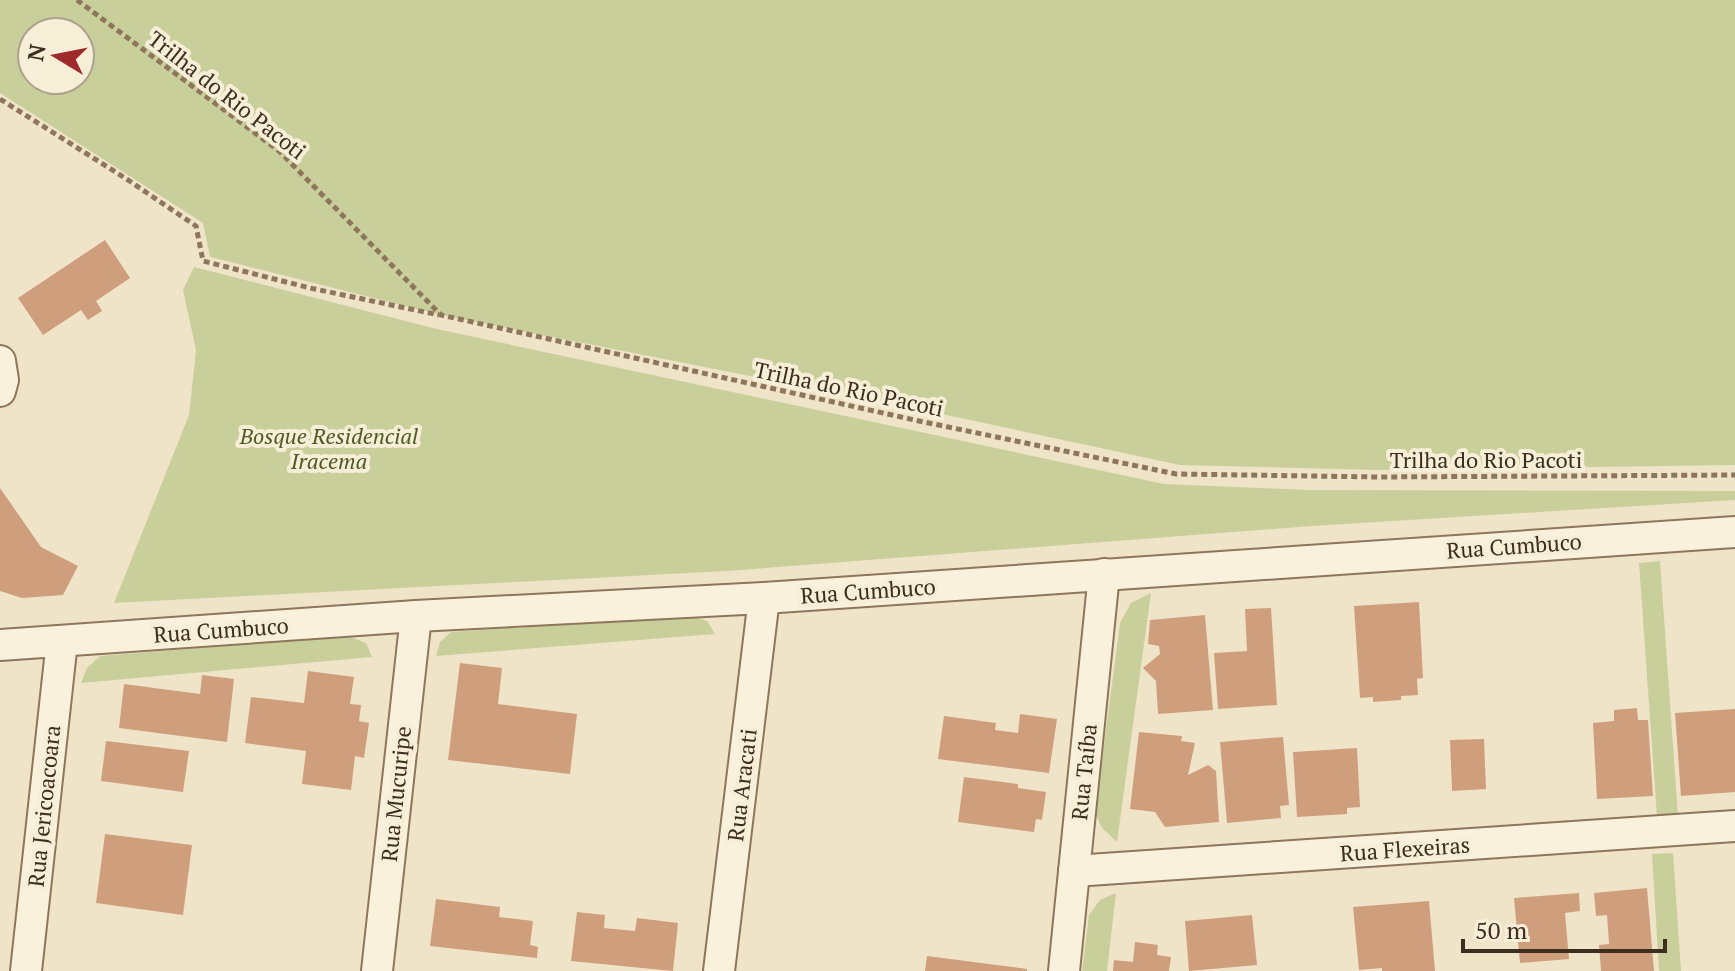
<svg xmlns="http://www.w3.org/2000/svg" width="1735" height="971" font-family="'PT Serif',serif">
  <rect width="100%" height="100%" fill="#f0e4c8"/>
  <g fill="#c9cf9b" fill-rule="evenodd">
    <path d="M0 0H1735V465L1376 470 1180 465 923 410 441 315 210 257 203 223 0 93ZM32 32H80V80H32Z"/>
    <polygon points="194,267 437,329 1164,484 1310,490 1735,491 1735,500 1312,526 727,571 114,603 189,415 196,350 183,290"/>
    <polygon points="1660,561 1678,816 1657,817 1639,563"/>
    <polygon points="1151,593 1117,842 1102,828 1095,813 1120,623 1131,603"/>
    <polygon points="691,616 707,621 715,634 436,656 440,642 451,632"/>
    <polygon points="348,636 366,643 372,657 81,683 87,668 100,656"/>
    <polygon points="1673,853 1681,971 1659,971 1652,854"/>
    <polygon points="1116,893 1107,971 1082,971 1089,915 1100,900"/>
  </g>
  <g fill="#cf9f7d">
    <polygon points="105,240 130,278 96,301 102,311 88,320 81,310 43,335 18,298"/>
    <polygon points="0,488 41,547 78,566 63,595 22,598 0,591"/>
    <polygon points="1419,602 1423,678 1417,679 1418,695 1401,696 1401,700 1373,702 1373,697 1360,698 1354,606"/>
    <polygon points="1271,608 1277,705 1218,709 1214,653 1247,651 1245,609"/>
    <polygon points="1205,615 1213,710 1158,714 1156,681 1143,668 1160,654 1159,646 1148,644 1150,620"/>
    <polygon points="460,663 502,668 498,704 577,714 570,774 448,760"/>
    <polygon points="308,671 354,677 350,704 361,705 359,721 369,723 364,758 355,756 351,790 302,784 306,751 245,743 251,697 304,703"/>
    <polygon points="202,675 234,679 227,742 119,728 124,684 200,694"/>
    <polygon points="1637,708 1638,720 1648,720 1653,796 1597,799 1593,723 1614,721 1614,710"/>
    <polygon points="1735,709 1735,792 1681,796 1675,713"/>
    <polygon points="1020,714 1057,719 1049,773 938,759 944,716 996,723 995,730 1018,733"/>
    <polygon points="1139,732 1182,736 1181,741 1195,743 1188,775 1208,765 1216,771 1219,822 1165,827 1155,812 1130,809"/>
    <polygon points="1283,737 1289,805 1280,806 1281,818 1227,823 1220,742"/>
    <polygon points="1484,739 1486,789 1452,791 1450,740"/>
    <polygon points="106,741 189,751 183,792 101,781"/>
    <polygon points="1357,748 1360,807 1347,808 1347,814 1297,817 1293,752"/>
    <polygon points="964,777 1018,784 1018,788 1046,792 1042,820 1036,819 1034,832 958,822"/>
    <polygon points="105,834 192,845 183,915 96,903"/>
    <polygon points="1647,888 1654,971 1601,971 1599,945 1609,944 1607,915 1596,916 1594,893"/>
    <polygon points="1579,893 1580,911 1565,913 1569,959 1520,963 1514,898"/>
    <polygon points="436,899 500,907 499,917 533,921 530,945 538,947 537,958 430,946"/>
    <polygon points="1429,901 1435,971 1382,971 1382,968 1359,970 1353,907"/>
    <polygon points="577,912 605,915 604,928 635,931 637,918 678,923 673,971 571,961"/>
    <polygon points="1252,915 1257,965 1189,971 1185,921"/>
    <polygon points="1135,942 1158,945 1157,955 1171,957 1169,971 1113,971 1114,960 1133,962"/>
    <polygon points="927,956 1027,969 1027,971 925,971"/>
  </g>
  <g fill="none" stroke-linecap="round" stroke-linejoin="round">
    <defs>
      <g id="street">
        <polyline points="0,361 3,380 0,391"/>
        <polyline points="0,645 416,616 764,598 1735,532"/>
        <polyline points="1074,871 1735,826"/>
        <polyline points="26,971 62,641"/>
        <polyline points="377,971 416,616"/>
        <polyline points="719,971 764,598"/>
        <polyline points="1064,971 1104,574"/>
      </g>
    </defs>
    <use href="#street" stroke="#8d765c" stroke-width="34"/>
    <g stroke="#8d765c" stroke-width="5" stroke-dasharray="6 4" stroke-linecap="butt">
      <polyline points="77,0 279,151 441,315 919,421 1176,474 1378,477 1735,475"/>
      <polyline points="0,99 125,178 196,226 203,261 310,288 439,315"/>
    </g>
    <use href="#street" stroke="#faf1dc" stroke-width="30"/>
  </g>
  <g text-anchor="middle" stroke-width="8" stroke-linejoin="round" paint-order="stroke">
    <g font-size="22" fill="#3d2e20" stroke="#f7eed8">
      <text transform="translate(227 95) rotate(38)" y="8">Trilha do Rio Pacoti</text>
      <text transform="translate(849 389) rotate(12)" y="8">Trilha do Rio Pacoti</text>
      <text x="1486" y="468">Trilha do Rio Pacoti</text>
      <text transform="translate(1514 546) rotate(-4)" y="8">Rua Cumbuco</text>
      <text transform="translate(868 591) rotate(-4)" y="8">Rua Cumbuco</text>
      <text transform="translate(221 630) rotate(-4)" y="8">Rua Cumbuco</text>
      <text transform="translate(1084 772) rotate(-84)" y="8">Rua Taíba</text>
      <text transform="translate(742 785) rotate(-83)" y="8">Rua Aracati</text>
      <text transform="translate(396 794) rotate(-84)" y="8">Rua Mucuripe</text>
      <text transform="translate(44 806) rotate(-84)" y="8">Rua Jericoacoara</text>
      <text transform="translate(1405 849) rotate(-4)" y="8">Rua Flexeiras</text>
    </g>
    <g font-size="22" font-style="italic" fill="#4d5a26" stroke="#f7eed8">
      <text x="329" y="444">Bosque Residencial<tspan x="329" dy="25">Iracema</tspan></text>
    </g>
  </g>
  <g transform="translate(56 56) rotate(280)"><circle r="38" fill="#f7eed8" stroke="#ada18e" stroke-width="2"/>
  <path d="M0-6L14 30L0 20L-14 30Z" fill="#9e2a2b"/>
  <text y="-12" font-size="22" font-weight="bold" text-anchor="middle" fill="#3d2e20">N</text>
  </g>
  <path d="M1463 939v12h202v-12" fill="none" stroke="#3d2e20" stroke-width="4"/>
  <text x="1475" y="939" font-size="24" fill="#3d2e20" stroke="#f7eed8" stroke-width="6" paint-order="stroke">50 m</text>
</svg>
